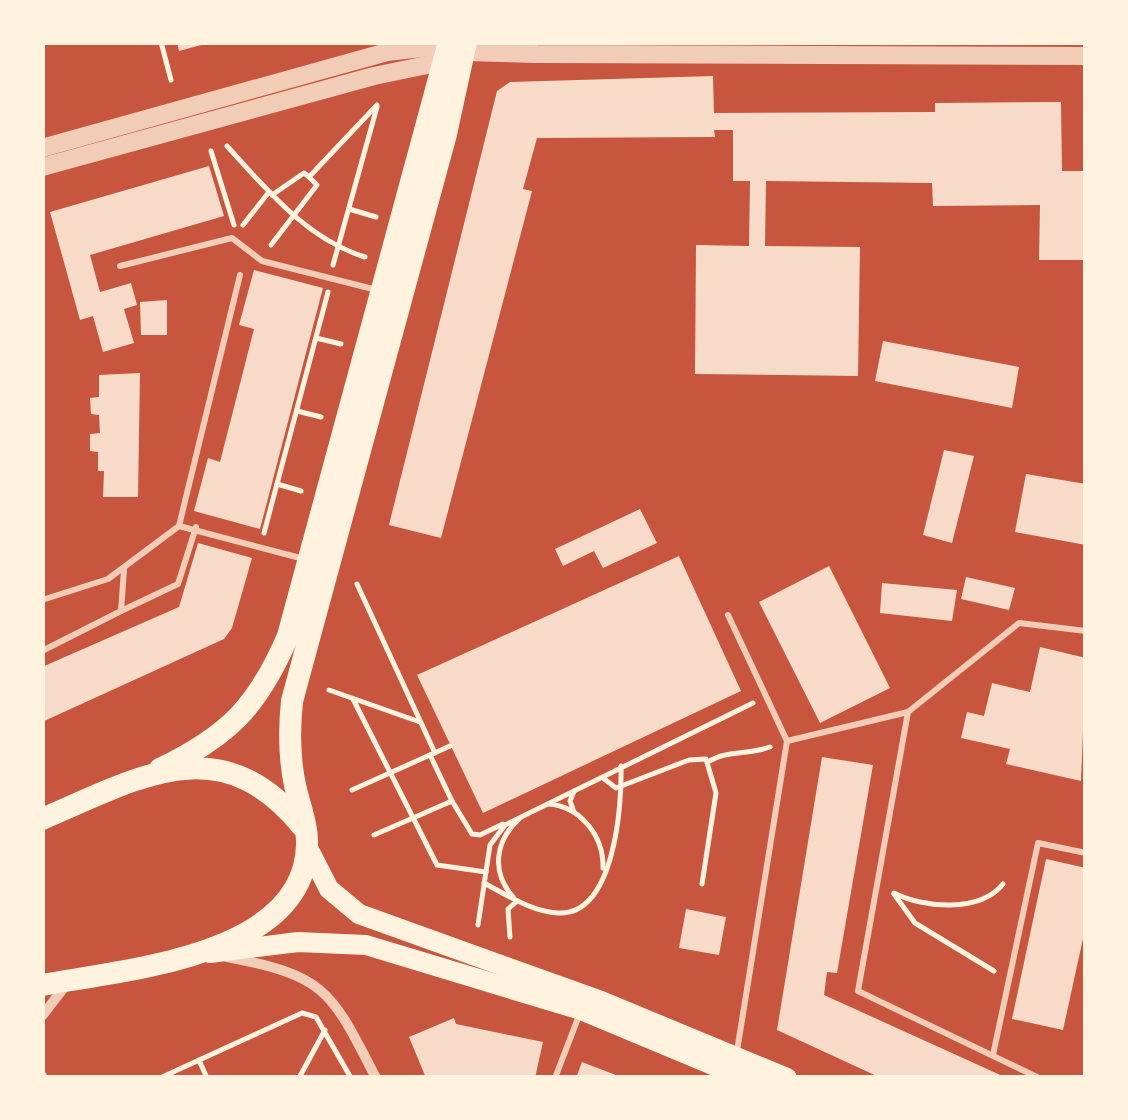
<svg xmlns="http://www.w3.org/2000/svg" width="1128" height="1120" font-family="'Noto Sans',sans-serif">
  <rect width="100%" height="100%" fill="#c8553d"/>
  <g fill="#f7dbc8">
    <polygon points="177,42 204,42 205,44 179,51"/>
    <polygon points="713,76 714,113 935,112 935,103 1061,102 1062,171 1086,171 1086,260 1039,260 1040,205 933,206 932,183 766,181 765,246 860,247 858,376 695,374 696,245 749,246 750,181 733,181 733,130 714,130 715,137 537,138 523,189 532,191 441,538 389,525 497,91 510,82"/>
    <polygon points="209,166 224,216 90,255 100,292 131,283 137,305 124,309 134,343 103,352 93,316 80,320 50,212"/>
    <polygon points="254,270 323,288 260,529 194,511 208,458 220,462 254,329 239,325"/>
    <polygon points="167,300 167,335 141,335 140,302"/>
    <polygon points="883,341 1019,367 1012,408 875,381"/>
    <polygon points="140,373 138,497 103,497 104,471 98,471 98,452 90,451 90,434 100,433 99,415 91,414 90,398 99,397 99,375"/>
    <polygon points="944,450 974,456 952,543 923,535"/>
    <polygon points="1026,474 1086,484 1086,545 1015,532"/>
    <polygon points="640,509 657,543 603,568 594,551 563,566 555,549"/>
    <polygon points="198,543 252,558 232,628 224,639 42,722 42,667 179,607"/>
    <polygon points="679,556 741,691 483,813 417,675"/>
    <polygon points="829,566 890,688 820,723 759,602"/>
    <polygon points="966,577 1015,588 1009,610 961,599"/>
    <polygon points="882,583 957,590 952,621 880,613"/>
    <polygon points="1040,647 1086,658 1081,781 1006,764 1010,749 961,738 967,712 984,716 992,683 1030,692"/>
    <polygon points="822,757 873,765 837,973 827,972 824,995 1007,1078 881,1078 777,1030"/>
    <polygon points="1046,859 1086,868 1086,925 1063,1030 1012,1019"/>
    <polygon points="686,909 726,917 719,955 679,948"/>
    <polygon points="454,1018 456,1024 543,1042 535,1078 426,1078 409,1037"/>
    <polygon points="582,1062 621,1077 621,1078 576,1078"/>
  </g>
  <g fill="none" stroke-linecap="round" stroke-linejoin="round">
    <g stroke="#fff3e0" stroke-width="5">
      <polyline points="161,42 171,80"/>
      <path d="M227 146C267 190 307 239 365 257"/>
      <polyline points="211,151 234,225"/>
      <polyline points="272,195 304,173 309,177"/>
      <polyline points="349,209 376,217"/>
      <polyline points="243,225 269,192"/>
      <polyline points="271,245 317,185 309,177 377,105"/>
      <polyline points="333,265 377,107"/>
      <polyline points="316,338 341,344"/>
      <polyline points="297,411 321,417"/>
      <polyline points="277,484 301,491"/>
      <polyline points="264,533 328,292"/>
      <polyline points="357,584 435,753"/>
      <polyline points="329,690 420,722"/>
      <polyline points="353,699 437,865 486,872"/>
      <polyline points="430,755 452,801"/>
      <path d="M708 762C726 750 749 755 770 747"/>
      <polyline points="603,778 616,788 689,760 706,759 716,793 702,884"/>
      <polyline points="352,790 450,746"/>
      <polyline points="574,791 570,801 574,812"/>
      <path d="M548 804C580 806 604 836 603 868"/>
      <polyline points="374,835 452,801 472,834 480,835 503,824"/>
      <path d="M484 883C507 895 532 912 558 913 615 916 622 804 621 766"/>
      <path d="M894 893C923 908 980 913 1003 884"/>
      <polyline points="894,894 915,923 994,971"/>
      <path d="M513 897C491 872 495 841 519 819"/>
      <polyline points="478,925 490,845 505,825 753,703"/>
      <polyline points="510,937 508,909 517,901"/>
      <polyline points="199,1060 207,1078"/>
      <polyline points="160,1078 302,1013 316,1017 351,1078"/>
      <polyline points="299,1078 325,1030"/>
    </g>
    <g stroke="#f1ccb7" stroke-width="6">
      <polyline points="120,266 232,238 262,261 377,290"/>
      <polyline points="179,526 240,275"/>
      <polyline points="42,600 108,579 179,526 304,559"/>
      <polyline points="121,611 178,584 196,527"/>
      <polyline points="728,615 787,741 737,1051"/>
      <polyline points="42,651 121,611 124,570"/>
      <polyline points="908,712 858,991 1039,1078"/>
      <polyline points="787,741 908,712 1019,623 1086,631"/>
      <polyline points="993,1055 1038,843 1086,853"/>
      <polyline points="555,1078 580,1013"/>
    </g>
    <g stroke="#f1ccb7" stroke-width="10">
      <path d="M227 957C327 976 331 991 376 1078"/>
      <polyline points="42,1016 66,985"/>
      <polyline points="42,1076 43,1078"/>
    </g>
    <g stroke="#f1ccb7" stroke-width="18">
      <polyline points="42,148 387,52 448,45 465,52 537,54 1086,56"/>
      <polyline points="42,167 374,76 451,60"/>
    </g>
    <g stroke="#fff3e0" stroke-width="20">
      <polyline points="307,846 329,889 359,914 601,1001 787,1078"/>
      <polyline points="210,953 298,942 366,945 581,1010 744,1078"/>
    </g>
    <g stroke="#fff3e0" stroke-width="22">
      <path d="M160 769C229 736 258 706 288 636L449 42"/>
      <path d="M42 819C139 778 220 726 302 826"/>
      <path d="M42 985C122 970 305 957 307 845 308 826 299 804 295 785 289 757 289 730 292 701L446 134 466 42"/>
    </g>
  </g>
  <rect width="1128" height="1120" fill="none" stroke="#fff3e0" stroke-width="90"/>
</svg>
